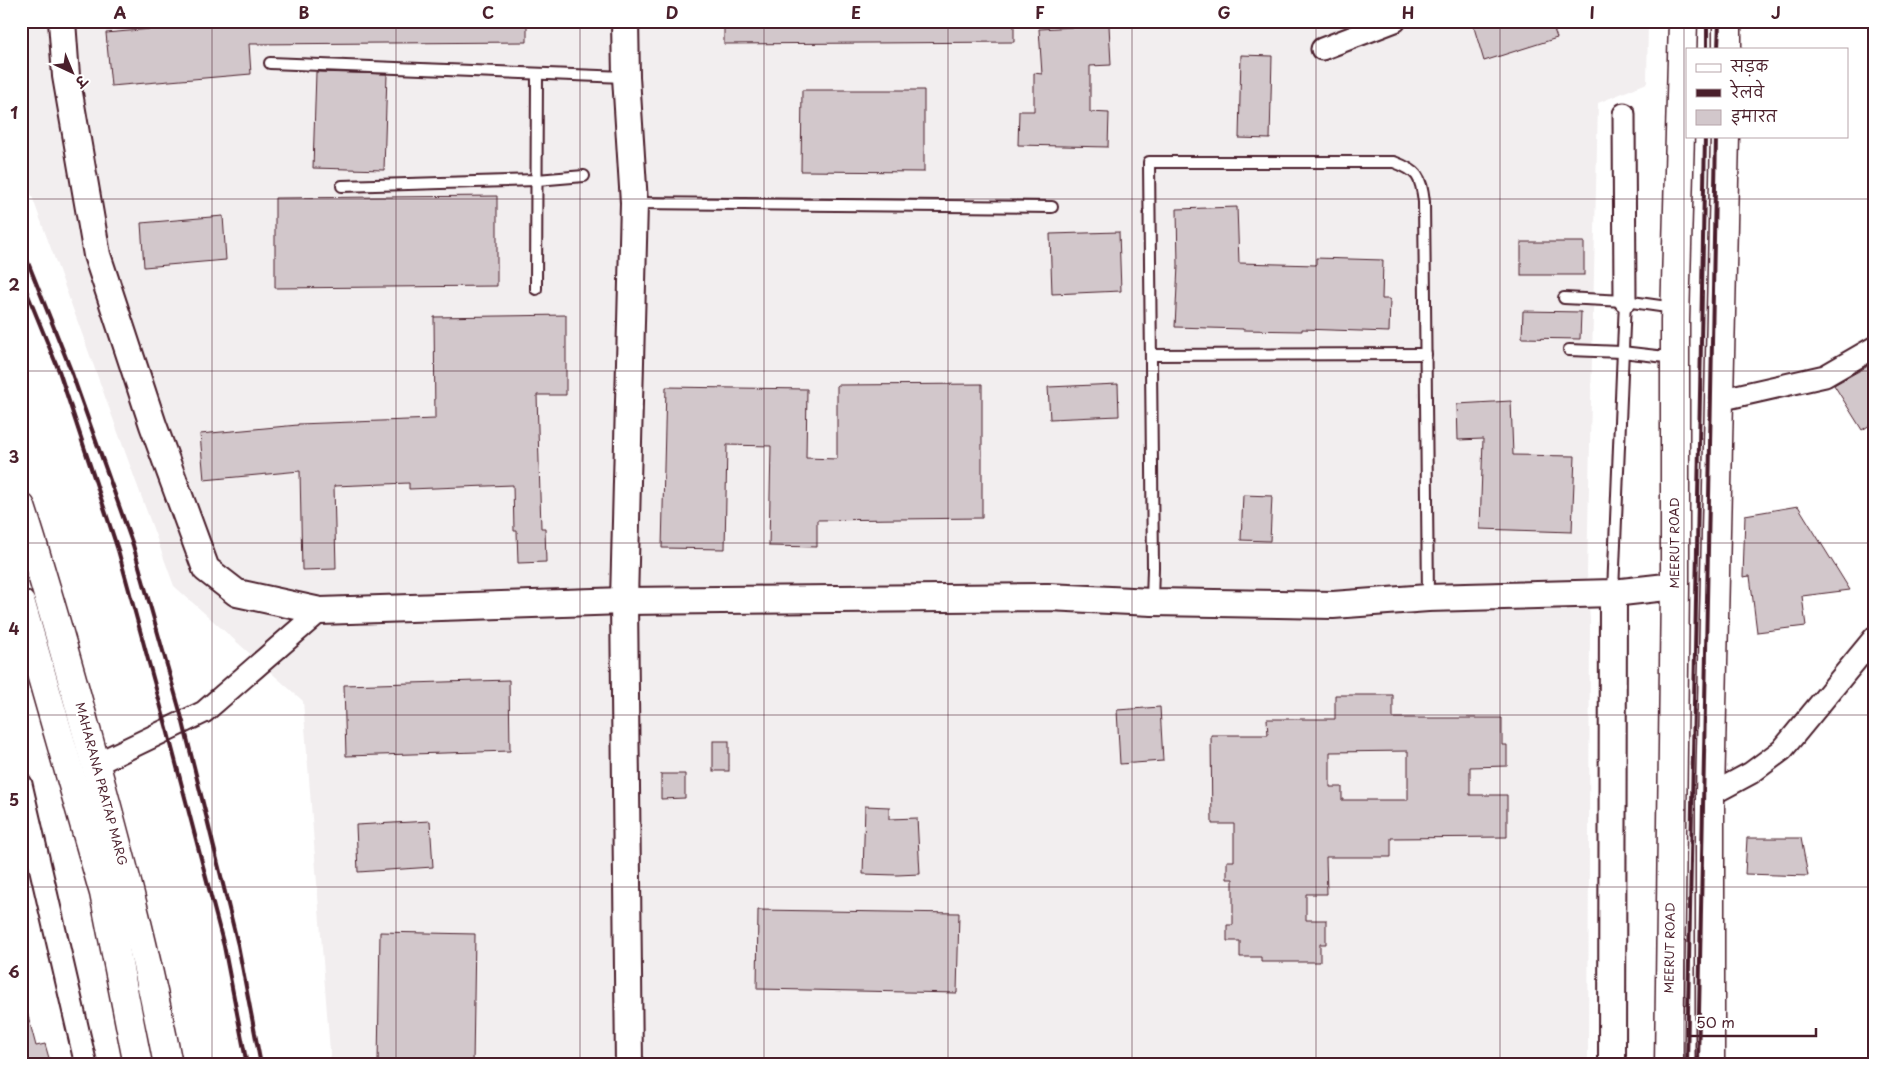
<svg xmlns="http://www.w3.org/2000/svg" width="1896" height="1086" font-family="'Playpen Sans','Playpen Sans Deva',sans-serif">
  <rect width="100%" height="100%" fill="#fff"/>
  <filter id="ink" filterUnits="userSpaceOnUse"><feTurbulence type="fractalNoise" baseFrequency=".02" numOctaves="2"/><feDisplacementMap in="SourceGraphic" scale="10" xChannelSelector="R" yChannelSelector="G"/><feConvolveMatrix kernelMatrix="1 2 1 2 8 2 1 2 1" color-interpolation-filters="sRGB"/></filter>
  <g filter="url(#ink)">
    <polygon fill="#f2eeef" points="21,21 1648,21 1647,83 1598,103 1587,572 1590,621 1588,1065 331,1065 303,701 174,586 30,191 21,172"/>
    <g fill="#d2c7cb" stroke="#4a1f2b" fill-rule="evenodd">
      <polygon points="241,21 527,21 527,42 249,44 251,74 111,86 106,33"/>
      <polygon points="724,21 1014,21 1014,42 724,44"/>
      <polygon points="1472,21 1551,21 1557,38 1484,61"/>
      <polygon points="1109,25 1111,65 1090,66 1090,112 1109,113 1108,147 1018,145 1019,111 1034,111 1034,73 1042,74 1039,29"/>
      <polygon points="1241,55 1272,56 1270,139 1239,138"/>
      <polygon points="316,72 387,74 384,170 313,168"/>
      <polygon points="802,90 924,90 924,172 801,171"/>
      <polygon points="497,196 497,286 275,288 275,198"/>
      <polygon points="1237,207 1239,263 1316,265 1316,258 1383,260 1382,299 1390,299 1389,332 1302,329 1302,331 1243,330 1243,329 1175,327 1178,265 1177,209"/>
      <polygon points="223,216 226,260 144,267 141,223"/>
      <polygon points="1119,232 1121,291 1052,294 1050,234"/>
      <rect x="1521" y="242" width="63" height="33"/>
      <polygon points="1523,311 1581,312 1580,339 1522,338"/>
      <polygon points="566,315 566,395 537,395 541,528 545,528 546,562 518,563 517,531 514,531 513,485 409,489 409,483 334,486 336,569 302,570 300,471 204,480 200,434 298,425 298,424 435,419 434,317"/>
      <polygon points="1875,362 1875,422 1862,430 1834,385"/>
      <polygon points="982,384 982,518 817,520 817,547 769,546 771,446 727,445 725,549 662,548 666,387 807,389 806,458 837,459 837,385"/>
      <polygon points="1118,384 1119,416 1050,419 1048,387"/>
      <polygon points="1511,401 1513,455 1575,456 1572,532 1480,529 1483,439 1458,440 1457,404"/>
      <polygon points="1243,495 1272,496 1270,541 1241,540"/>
      <polygon points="1798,506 1850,590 1802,596 1806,626 1757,632 1750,576 1743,577 1745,515"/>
      <polygon points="509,680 510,751 346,756 344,685"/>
      <path d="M1335 695H1393V718H1502V745H1507V766L1470 767V795H1507V837L1391 838V857H1326L1327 894H1306V920H1326V944H1320V962H1261V957H1240V941H1227V925H1233V879H1227V861H1234V824H1212L1211 735H1268L1267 719H1335ZM1408 751V800H1342V787H1330V752Z"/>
      <polygon points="1160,707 1163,761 1120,764 1117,710"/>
      <rect x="713" y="741" width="16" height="30"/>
      <polygon points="661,774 685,774 685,798 661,799"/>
      <polygon points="865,806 889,807 889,819 917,818 920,874 897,875 863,874"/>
      <polygon points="430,821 433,867 358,872 356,825"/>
      <polygon points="1747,838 1801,838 1808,876 1745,874"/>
      <polygon points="758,910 959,913 957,993 757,989"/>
      <polygon points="380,932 475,934 473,1065 378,1065"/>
      <polygon points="26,1008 36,1046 45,1044 51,1065 21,1065 21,1009"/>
    </g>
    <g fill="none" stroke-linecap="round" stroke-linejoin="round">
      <defs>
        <g id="service">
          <polyline points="270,63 625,77"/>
          <polyline points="342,186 537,180 584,176"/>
          <polyline points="635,203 1052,207"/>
          <polyline points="536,289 537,74"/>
          <polyline points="1564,298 1625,301 1674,308"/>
          <polyline points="1569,350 1622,352 1674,358"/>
          <polyline points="1151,355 1426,354"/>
          <polyline points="1613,592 1625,301"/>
          <path d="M1152 602 1153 567 1149 162H1394C1418 171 1421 176 1424 202L1428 597"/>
        </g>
        <g id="minor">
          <polyline points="1322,49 1395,21"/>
          <polyline points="1624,114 1625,301"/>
          <polyline points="1719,400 1825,376 1875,347"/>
          <polyline points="96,764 204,712 320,611"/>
          <polyline points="21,784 86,1065"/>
          <polyline points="1710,795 1751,773 1782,750 1875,637"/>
        </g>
        <g id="tertiary">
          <polyline points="62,21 66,76 97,255 153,425 206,569 237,593 320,611 624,601 1048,597 1152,602 1333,605 1428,598 1613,593 1675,586"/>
          <polyline points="625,21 626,77 634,203 624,601 629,1065"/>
          <polyline points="1612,1065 1613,593"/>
        </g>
        <g id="secondary">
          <path d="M21 507C49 593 72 679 96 766 123 865 149 964 168 1065"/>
          <polyline points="21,604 104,893 138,1065"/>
        </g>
        <g id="primary">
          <polyline points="1727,49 1727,21"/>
          <polyline points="1669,1065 1675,586 1675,321 1683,21"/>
          <polyline points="1710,1065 1710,795 1725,136"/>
        </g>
      </defs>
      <use href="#service" stroke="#4a1f2b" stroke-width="14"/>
      <use href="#minor" stroke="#4a1f2b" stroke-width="25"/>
      <use href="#tertiary" stroke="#4a1f2b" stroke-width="30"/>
      <use href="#secondary" stroke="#4a1f2b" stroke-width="31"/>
      <use href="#primary" stroke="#4a1f2b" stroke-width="31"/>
      <use href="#service" stroke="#fff" stroke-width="10"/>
      <use href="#minor" stroke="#fff" stroke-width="21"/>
      <use href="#tertiary" stroke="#fff" stroke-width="26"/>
      <use href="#secondary" stroke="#fff" stroke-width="28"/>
      <use href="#primary" stroke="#fff" stroke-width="28"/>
      <g stroke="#4a1f2b" stroke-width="4">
        <polyline points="1707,49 1707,21"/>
        <polyline points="1718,49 1719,21"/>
        <polyline points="21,245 70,368 133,545 183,722 238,945 261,1065"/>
        <polyline points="21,278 59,371 118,550 167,729 224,946 247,1065"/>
        <polyline points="1687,1065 1705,136"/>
        <polyline points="1698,1065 1716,136"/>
      </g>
    </g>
  </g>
  <path fill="none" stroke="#4a1f2b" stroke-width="1" stroke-opacity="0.55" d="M212 21V1065M396 21V1065M580 21V1065M764 21V1065M948 21V1065M1132 21V1065M1316 21V1065M1500 21V1065M1684 21V1065M21 199H1875M21 371H1875M21 543H1875M21 715H1875M21 887H1875"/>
  <g text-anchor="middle" stroke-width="4.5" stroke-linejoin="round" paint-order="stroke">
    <g font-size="12" fill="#4a1f2b" stroke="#fff">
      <text transform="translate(1675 543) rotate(-90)" y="4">MEERUT ROAD</text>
      <text transform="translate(101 784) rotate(75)" y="4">MAHARANA PRATAP MARG</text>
      <text transform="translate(1670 948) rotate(-89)" y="4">MEERUT ROAD</text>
    </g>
  </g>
  <rect width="1896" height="1086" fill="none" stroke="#fff" stroke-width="55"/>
  <rect x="1686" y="48" width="162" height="90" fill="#ffffff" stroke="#b7a5aa"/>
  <rect x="1696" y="64" width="25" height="8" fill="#ffffff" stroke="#b7a5aa"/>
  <text x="1731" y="72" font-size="15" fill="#4a1f2b">सड़क</text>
  <rect x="1696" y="89" width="25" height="8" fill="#4a1f2b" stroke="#b7a5aa"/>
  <text x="1731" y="98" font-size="15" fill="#4a1f2b">रेलवे</text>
  <rect x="1696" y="110" width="25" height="15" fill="#d2c7cb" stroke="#b7a5aa"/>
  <text x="1731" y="122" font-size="15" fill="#4a1f2b">इमारत</text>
  <g transform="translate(72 72) rotate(136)" stroke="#ffffff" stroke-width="4" paint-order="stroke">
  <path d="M0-4L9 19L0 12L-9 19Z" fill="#4a1f2b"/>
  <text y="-8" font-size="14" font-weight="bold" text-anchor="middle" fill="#4a1f2b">उ</text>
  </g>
  <path d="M1688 1028v8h128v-8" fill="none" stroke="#4a1f2b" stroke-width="2.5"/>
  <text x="1696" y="1028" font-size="15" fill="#4a1f2b" stroke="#ffffff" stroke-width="4" paint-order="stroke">50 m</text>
  <rect x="28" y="28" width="1840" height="1030" fill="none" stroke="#4a1f2b" stroke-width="2"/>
  <g font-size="16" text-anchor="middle" font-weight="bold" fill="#4a1f2b">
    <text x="120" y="19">A</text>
    <text x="304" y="19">B</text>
    <text x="488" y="19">C</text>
    <text x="672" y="19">D</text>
    <text x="856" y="19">E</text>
    <text x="1040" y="19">F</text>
    <text x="1224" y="19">G</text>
    <text x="1408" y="19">H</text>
    <text x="1592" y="19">I</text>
    <text x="1776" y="19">J</text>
    <text x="14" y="119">1</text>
    <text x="14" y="291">2</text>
    <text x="14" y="463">3</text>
    <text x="14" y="635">4</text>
    <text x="14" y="806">5</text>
    <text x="14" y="978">6</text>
  </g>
</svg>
